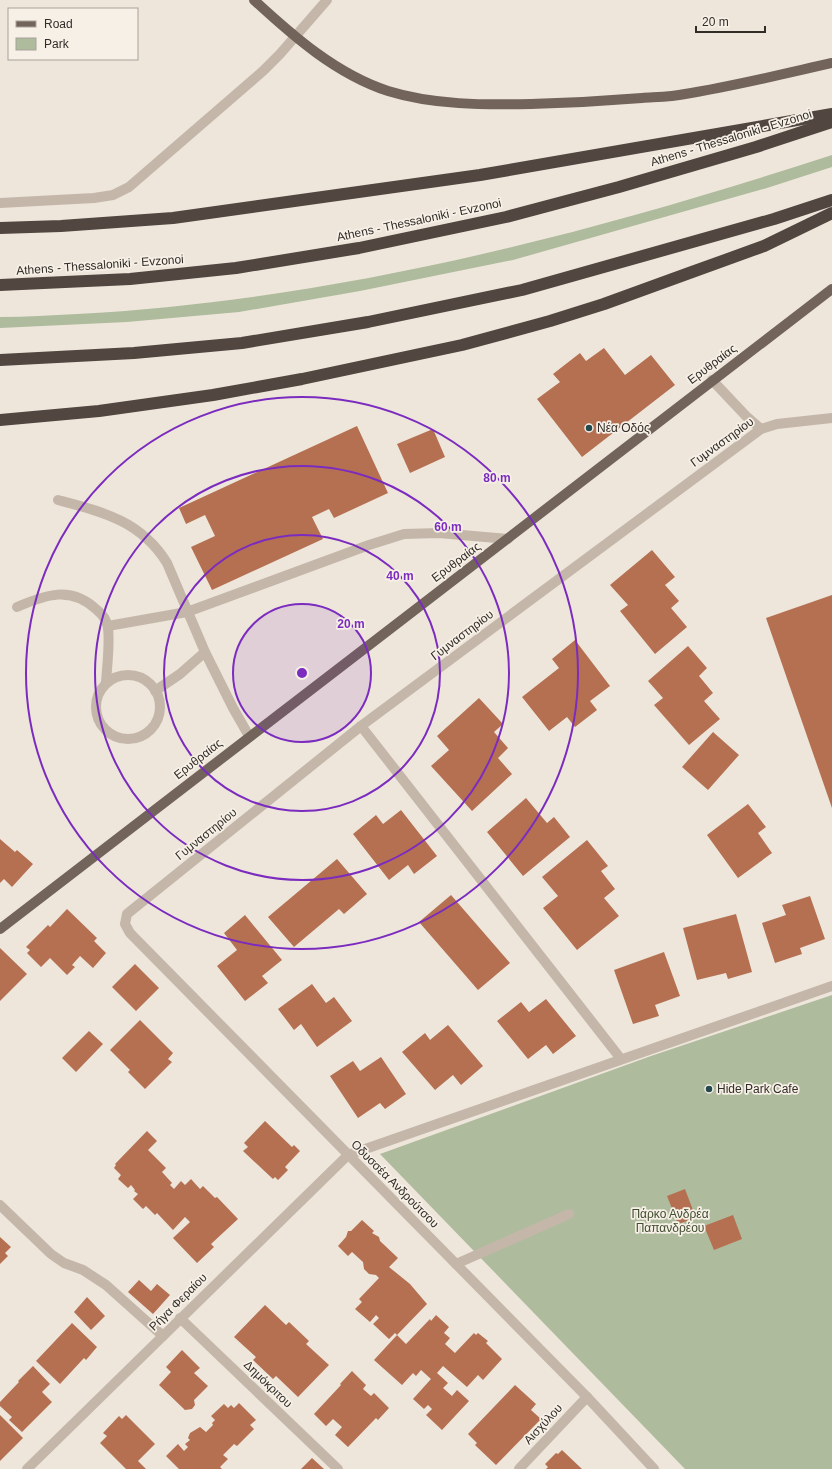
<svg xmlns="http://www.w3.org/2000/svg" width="832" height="1469" font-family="Arial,sans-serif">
  <rect width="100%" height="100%" fill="#eee6db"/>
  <g fill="#afbb9d">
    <path d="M832 155V167L767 188 513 260 360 291 239 312 127 322 0 328V317C26 317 51 315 77 314 335 300 587 235 832 155Z"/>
    <polygon points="832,995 832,1469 685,1469 380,1154 651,1056"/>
  </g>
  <g fill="#b57052">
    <polygon points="604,348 625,375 651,355 675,385 582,457 537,399 560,382 553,374 580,353 586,361"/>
    <polygon points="357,426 388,493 334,518 329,509 312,517 323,539 212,590 191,547 215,536 205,515 186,524 179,508"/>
    <polygon points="433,429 445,457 410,473 397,444"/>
    <polygon points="652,550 675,577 665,585 679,601 671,608 687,627 655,654 620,611 628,605 610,585"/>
    <polygon points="832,595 832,808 766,618"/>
    <polygon points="575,640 610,686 590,701 597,710 575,727 567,717 549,731 522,697 559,668 552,659"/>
    <polygon points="688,646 707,668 699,676 713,693 704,701 720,719 689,745 654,705 663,698 648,681"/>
    <polygon points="479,698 503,724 494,732 508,748 498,758 512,774 472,811 431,766 449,750 437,736"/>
    <polygon points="713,732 739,755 708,790 682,767"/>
    <polygon points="526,798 547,823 554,817 570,837 523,876 487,832"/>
    <polygon points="748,804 766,827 758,833 772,853 738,878 707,835"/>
    <polygon points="401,810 437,856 414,874 408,865 389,880 353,834 376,815 383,824"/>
    <polygon points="0,839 15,852 17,850 33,864 12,887 4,879 0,883"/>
    <polygon points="587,840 608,866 601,871 615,889 604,898 619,916 577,950 543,908 558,896 542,877"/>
    <polygon points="337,859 367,894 344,914 339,909 294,947 268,917"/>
    <polygon points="451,895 510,963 478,990 419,922"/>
    <polygon points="810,896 825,939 800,948 802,954 775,963 762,923 786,915 782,905"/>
    <polygon points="67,909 97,938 94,941 106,953 93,968 80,956 72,965 75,967 67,975 50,958 41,967 27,953 30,950 26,947 48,925 50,927"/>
    <polygon points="736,914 752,972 728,979 726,973 697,980 683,928"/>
    <polygon points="245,915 282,960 262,976 268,983 245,1001 217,966 237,950 224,933"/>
    <polygon points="0,948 27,974 0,1001"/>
    <polygon points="664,952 680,996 655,1005 659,1016 633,1024 614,970"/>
    <polygon points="135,964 159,988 136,1011 112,987"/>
    <polygon points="312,984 326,1003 334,997 352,1021 317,1047 301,1024 294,1030 278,1009"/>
    <polygon points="546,999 576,1036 553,1054 546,1045 528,1059 497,1021 521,1002 529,1012"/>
    <polygon points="140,1020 173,1053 168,1059 172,1062 145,1089 128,1072 130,1070 110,1050"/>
    <polygon points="448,1025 483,1066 461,1085 453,1075 435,1090 402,1052 425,1033 430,1040"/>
    <polygon points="89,1031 103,1044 76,1072 62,1058"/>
    <polygon points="381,1057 406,1094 385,1109 380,1103 358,1118 330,1076 353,1061 360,1071"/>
    <polygon points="265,1121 292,1147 294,1145 300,1151 285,1167 288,1170 278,1180 275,1177 273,1179 243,1151 248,1147 244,1143"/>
    <polygon points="147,1131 157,1141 148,1150 166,1168 162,1172 172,1183 170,1185 174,1189 181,1181 185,1185 191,1179 200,1189 203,1186 215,1198 217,1197 238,1219 211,1244 214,1247 197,1263 173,1238 190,1222 185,1217 173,1230 157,1213 155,1215 146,1206 143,1209 133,1199 138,1194 134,1191 135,1190 131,1185 128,1188 118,1179 121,1175 114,1168 116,1165 115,1164"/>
    <polygon points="685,1189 696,1218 678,1224 667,1196"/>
    <polygon points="733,1215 742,1239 714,1250 704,1226"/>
    <polygon points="362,1220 374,1231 372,1233 379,1237 380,1241 398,1258 389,1267 410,1284 427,1304 397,1335 395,1333 389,1339 373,1324 379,1318 376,1315 370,1322 355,1309 362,1302 359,1299 379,1278 376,1275 369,1274 364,1269 363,1262 352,1252 348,1256 338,1246 346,1237 348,1231 351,1231"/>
    <polygon points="0,1237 11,1247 5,1253 8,1256 0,1264"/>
    <polygon points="139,1280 151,1291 157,1284 170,1295 153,1314 128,1292"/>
    <polygon points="87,1297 105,1316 91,1330 74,1312"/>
    <polygon points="265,1305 286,1325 289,1322 309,1341 306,1344 329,1365 298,1397 276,1376 273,1379 253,1360 256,1357 234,1337"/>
    <polygon points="436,1315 449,1327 444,1333 450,1338 445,1344 455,1353 474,1333 476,1335 478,1333 488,1341 486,1343 502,1359 483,1380 478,1375 467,1387 443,1366 437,1373 448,1383 443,1388 452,1396 457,1390 469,1401 442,1430 426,1415 432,1409 428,1405 424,1409 413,1399 431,1379 421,1370 416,1376 413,1373 402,1385 374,1360 397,1335 406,1344 430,1319 431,1321"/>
    <polygon points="72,1323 97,1347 86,1360 84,1358 60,1384 36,1361"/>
    <polygon points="182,1350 200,1368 194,1373 208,1386 194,1400 195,1405 192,1409 185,1410 159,1385 171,1372 166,1367"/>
    <polygon points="33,1366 50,1384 42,1392 52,1402 22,1432 9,1420 12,1417 0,1406 0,1402 19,1382 18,1381"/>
    <polygon points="352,1371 366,1385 363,1389 371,1396 374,1393 389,1408 378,1420 376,1418 348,1447 335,1435 342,1427 333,1419 326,1426 314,1414 341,1385 340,1384"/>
    <polygon points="515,1385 536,1404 531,1410 541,1419 496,1465 477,1447 475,1445 477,1443 468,1434"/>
    <polygon points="239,1403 256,1420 250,1425 254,1429 237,1446 234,1444 223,1455 228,1459 220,1467 222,1469 179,1469 166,1456 178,1444 184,1451 188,1447 185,1444 190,1440 188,1438 190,1433 200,1427 206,1432 213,1425 212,1423 215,1420 211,1416 224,1404 228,1408 231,1405 234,1408"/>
    <polygon points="0,1415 23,1438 0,1461"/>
    <polygon points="126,1415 155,1444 138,1461 146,1469 126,1469 100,1443 107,1436 103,1433 119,1416 122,1419"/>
    <polygon points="562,1450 582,1469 546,1469 548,1467 545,1464 556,1453 558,1454"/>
    <polygon points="312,1458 324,1469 301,1469"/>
  </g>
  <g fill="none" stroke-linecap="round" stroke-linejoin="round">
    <g stroke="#c4b7a9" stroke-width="10">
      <polyline points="0,203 94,198 113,195 129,187 263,71 280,54 327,0"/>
      <polyline points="712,380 746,416 761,429"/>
      <path d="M58 500C103 512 141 521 167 563L205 652 233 708 249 736"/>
      <path d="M17 607C45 595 71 585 97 610 102 614 107 621 108 628 110 645 107 665 106 683"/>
      <polyline points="108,626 187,612 369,545 404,534 439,533 508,539"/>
      <circle cx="128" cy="707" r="32"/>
      <polyline points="155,691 180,674 205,652"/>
      <polyline points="361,726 621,1059"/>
      <polyline points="0,1205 51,1254 64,1263 83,1270 106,1285 163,1336"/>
      <polyline points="456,1264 569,1214"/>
      <polyline points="180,1318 338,1469"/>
      <polyline points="27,1469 348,1155 832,986"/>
      <polyline points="519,1469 587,1397"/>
      <polyline points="654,1469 587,1397 130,933 125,924 127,914 361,726 761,429 777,424 832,418"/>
    </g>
    <g stroke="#72645b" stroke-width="10">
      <path d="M254 0C293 36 336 74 388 91 433 105 484 105 531 104 568 103 605 101 642 98 656 97 671 97 685 94 734 86 783 74 832 63"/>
      <polyline points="0,929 832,289"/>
    </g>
    <g stroke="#524740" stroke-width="12">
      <polyline points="0,228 61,226 173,218 480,175 832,114"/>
      <polyline points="0,285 130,279 236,268 359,248 506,217 619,187 756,147 832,122"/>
      <polyline points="0,360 134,353 242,343 368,322 522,290 774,219 832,200"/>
      <polyline points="0,420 99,411 213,395 302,379 462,345 550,321 604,304 692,272 764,246 832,213"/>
    </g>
  </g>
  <circle cx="302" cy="673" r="69" fill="#7b2cbf" fill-opacity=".12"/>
  <g fill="none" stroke="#7b2cbf" stroke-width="2">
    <circle cx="302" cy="673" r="69"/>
    <circle cx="302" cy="673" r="138"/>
    <circle cx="302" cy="673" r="207"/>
    <circle cx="302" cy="673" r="276"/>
  </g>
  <g fill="#23484e" stroke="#f6f0e7" stroke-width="1.5">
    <circle cx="589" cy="428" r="4"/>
    <circle cx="709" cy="1089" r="4"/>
  </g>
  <g text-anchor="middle" stroke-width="3.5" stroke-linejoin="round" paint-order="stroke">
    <g font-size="12" fill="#322c28" stroke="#f6f0e7">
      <text transform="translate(731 138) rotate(-17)" y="4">Athens - Thessaloniki - Evzonoi</text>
      <text transform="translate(419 220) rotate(-12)" y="4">Athens - Thessaloniki - Evzonoi</text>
      <text transform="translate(100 265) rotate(-4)" y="4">Athens - Thessaloniki - Evzonoi</text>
      <text transform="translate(712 364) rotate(-37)" y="4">Ερυθραίας</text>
      <text transform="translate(722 442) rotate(-36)" y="4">Γυμναστηρίου</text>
      <text transform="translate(456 562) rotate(-37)" y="4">Ερυθραίας</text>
      <text transform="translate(462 635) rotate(-37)" y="4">Γυμναστηρίου</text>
      <text transform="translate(198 759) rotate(-38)" y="4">Ερυθραίας</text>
      <text transform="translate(206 834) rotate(-39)" y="4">Γυμναστηρίου</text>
      <text transform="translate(395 1184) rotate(45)" y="4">Οδυσσέα Ανδρούτσου</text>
      <text transform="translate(178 1302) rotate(-45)" y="4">Ρήγα Φεραίου</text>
      <text transform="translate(268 1384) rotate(44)" y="4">Δημόκριτου</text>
      <text transform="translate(543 1424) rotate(-47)" y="4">Αισχύλου</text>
    </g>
    <g font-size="12" fill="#322c28" stroke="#f6f0e7" text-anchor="start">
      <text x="597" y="432">Νέα Οδός</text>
      <text x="717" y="1093">Hide Park Cafe</text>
    </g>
    <g font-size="12" fill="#404d2f" stroke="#f6f0e7">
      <text x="670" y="1218">Πάρκο Ανδρέα<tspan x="670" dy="14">Παπανδρέου</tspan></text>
    </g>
  </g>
  <circle cx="302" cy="673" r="6" fill="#7b2cbf" stroke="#f6f0e7" stroke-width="2"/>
  <g font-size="12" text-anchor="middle" font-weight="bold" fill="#7b2cbf" stroke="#f6f0e7" stroke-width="3.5" stroke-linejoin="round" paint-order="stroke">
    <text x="497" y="482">80 m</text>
    <text x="448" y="531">60 m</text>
    <text x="400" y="580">40 m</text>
    <text x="351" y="628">20 m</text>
  </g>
  <rect x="8" y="8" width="130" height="52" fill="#f6f0e7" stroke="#a8a29b"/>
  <rect x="16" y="21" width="20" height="6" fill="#72645b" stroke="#a8a29b"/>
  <text x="44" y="28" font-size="12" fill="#322c28">Road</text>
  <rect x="16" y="38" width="20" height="12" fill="#afbb9d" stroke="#a8a29b"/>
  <text x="44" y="48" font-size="12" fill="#322c28">Park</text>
  <path d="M696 26v6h69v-6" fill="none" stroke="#322c28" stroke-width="2"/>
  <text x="702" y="26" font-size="12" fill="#322c28" stroke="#f6f0e7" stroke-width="3" paint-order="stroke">20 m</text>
</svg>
